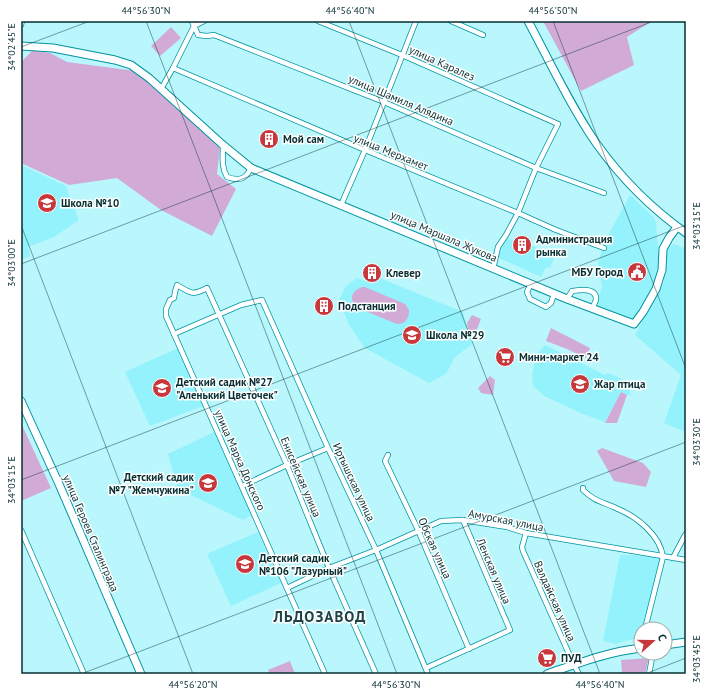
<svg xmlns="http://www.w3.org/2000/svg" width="707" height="695" font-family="'PT Sans',sans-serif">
  <rect width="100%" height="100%" fill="#b9f7fd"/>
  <g fill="#93f2fb">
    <polygon points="21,165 66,186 79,220 54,237 28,247 30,256 21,260"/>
    <polygon points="630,195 654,218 656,223 660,272 647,301 636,317 631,319 595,307 602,287 598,263 604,243"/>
    <polygon points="505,238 523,242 555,255 550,268 546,267 541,277 497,257"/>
    <polygon points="674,244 686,249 686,432 664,423 681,375 635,335 664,282 666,251"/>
    <polygon points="377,277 463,312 472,344 455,357 446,374 429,383 365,348 349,325 339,300 346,286 357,278 374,284"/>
    <polygon points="545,345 605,375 608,373 626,381 631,395 627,395 621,392 605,422 583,414 544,396 533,386 532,375 535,360 540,350"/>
    <polygon points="178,348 203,406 150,426 125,372"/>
    <polygon points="214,432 252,515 243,520 178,489 168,454"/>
    <polygon points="258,532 281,583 231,606 207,554"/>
    <polygon points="620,555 656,556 659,557 660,559 644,629 641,629 641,637 615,644 603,641"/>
  </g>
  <g fill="#d2aad6">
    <polygon points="543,21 652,21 627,37 634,65 581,91"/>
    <polygon points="171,27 181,38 160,56 151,46"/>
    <polygon points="33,50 50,53 67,62 136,71 220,147 217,174 236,189 212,236 161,210 117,178 69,185 21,163 21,62"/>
    <path d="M362 287H365L405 304 409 310C409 318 406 324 397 324L358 308C349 300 350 292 362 287Z"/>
    <polygon points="472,315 481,319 475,334 469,334 467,323"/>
    <polygon points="551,328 590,348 586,358 567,349 546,341"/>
    <polygon points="490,376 495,380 493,395 481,393 478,388"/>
    <polygon points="621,392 627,395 617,423 605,423"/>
    <polygon points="21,423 51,488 21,501"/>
    <polygon points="602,448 643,463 651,472 646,487 614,481 597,451"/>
    <polygon points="649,658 645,674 617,674 622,672 621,660"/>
    <polygon points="290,661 295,674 270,674 268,670"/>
  </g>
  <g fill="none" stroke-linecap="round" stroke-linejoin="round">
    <defs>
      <g id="street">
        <polyline points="192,21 198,35 207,36 214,35 384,102 536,168 604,193"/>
        <polyline points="318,21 402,55 558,124 536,168 518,213 506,235 498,247 493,269"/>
        <polyline points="451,21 483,35"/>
        <polyline points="21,25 22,21"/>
        <polyline points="173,68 365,150 518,213 556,230 604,248"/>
        <polyline points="161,89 173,68 194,26 204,21"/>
        <path d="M223 145C223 156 221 167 227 177 239 181 245 180 251 168"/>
        <polyline points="341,205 365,150 416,21"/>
        <polyline points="531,284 527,292 530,299 546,307 551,303 554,294"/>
        <path d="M567 299 572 291C579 290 597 287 596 300 595 303 593 306 592 309"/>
        <polyline points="174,334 241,305 262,300 328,448 376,550 428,674"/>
        <polyline points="388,455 385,461 418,530 469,649"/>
        <polyline points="242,486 287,465 328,448"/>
        <path d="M583 488V490C595 502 604 502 618 509 637 517 660 535 663 557L645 629"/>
        <polyline points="21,530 84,674"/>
        <polyline points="526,533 522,547 523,551 574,665 579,674"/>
        <polyline points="673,558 684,537 686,534"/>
        <polyline points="287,588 329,568 376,550 441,521 463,520 507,527 526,533 686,560"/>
        <polyline points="426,668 510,630 463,520"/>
        <path d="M325 674 166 316V309L170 300 174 298 175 292 177 285C191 293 192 296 207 288L287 465 329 568 376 674"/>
        <polyline points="649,674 653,653"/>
      </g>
      <g id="secondary">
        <polyline points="21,46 53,48 115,60 131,65 149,78 223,145 251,168 567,299 634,324 643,312 656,289 662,270 663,249 669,238 677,227"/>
        <polyline points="21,401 59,484 141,674"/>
        <polyline points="665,645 686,642"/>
        <path d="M547 674C579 663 607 652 641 648"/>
      </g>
      <path id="primary" d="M528 21C550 62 570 105 596 143 621 178 652 209 686 233"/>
    </defs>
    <use href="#street" stroke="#00949f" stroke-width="6"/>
    <use href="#secondary" stroke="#00949f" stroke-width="9"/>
    <use href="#primary" stroke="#00949f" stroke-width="9"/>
    <use href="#street" stroke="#fff" stroke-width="4.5"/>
    <use href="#secondary" stroke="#fff" stroke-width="7"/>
    <use href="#primary" stroke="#fff" stroke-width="7"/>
  </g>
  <path fill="none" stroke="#092f32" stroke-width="1" stroke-opacity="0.45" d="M146 21 397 674M349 21 600 674M553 21 686 369M21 47 90 21M21 225 193 674M21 264 654 21M21 480 686 225M81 674 686 442M645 674 686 658"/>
  <defs>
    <symbol id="building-disc" viewBox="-11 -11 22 22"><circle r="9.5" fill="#c7373b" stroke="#fff"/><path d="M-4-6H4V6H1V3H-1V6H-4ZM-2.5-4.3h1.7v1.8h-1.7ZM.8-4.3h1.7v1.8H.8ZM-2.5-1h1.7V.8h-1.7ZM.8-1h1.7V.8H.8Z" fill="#fff"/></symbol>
    <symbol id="school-disc" viewBox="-11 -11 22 22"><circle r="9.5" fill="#c7373b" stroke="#fff"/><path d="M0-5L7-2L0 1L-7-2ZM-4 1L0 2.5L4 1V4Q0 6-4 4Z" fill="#fff"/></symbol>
    <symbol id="civic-disc" viewBox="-11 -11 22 22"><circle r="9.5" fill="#c7373b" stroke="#fff"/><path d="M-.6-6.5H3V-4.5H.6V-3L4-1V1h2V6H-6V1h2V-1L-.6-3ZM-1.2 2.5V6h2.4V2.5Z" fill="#fff"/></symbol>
    <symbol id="supermarket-disc" viewBox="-11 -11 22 22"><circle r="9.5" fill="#c7373b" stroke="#fff"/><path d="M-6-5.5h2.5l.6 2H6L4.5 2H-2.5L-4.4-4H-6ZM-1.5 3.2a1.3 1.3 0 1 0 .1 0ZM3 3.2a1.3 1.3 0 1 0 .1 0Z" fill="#fff"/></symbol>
  </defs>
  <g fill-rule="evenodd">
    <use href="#building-disc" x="258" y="128" width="22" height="22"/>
    <use href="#school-disc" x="36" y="192" width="22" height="22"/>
    <use href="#building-disc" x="511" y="234" width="22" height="22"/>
    <use href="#civic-disc" x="626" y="261" width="22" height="22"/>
    <use href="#building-disc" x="361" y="262" width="22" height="22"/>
    <use href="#building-disc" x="313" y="295" width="22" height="22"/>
    <use href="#school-disc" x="401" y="324" width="22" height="22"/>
    <use href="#supermarket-disc" x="494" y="346" width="22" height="22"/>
    <use href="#school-disc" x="569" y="373" width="22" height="22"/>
    <use href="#school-disc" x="151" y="377" width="22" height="22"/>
    <use href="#school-disc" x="197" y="472" width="22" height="22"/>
    <use href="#school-disc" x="234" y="553" width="22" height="22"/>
    <use href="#supermarket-disc" x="536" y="647" width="22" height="22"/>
  </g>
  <g text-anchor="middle" stroke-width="3" stroke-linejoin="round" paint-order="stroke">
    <g font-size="11" fill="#092f32" stroke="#fff">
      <text transform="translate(442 63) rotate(24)" y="4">улица Каралез</text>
      <text transform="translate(401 100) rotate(23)" y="4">улица Шамиля Алядина</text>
      <text transform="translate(391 152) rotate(22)" y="4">улица Мерхамет</text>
      <text transform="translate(444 236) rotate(23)" y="4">улица Маршала Жукова</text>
      <text transform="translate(240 460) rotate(66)" y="4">улица Марка Донского</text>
      <text transform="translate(301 477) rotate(67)" y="4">Енисейская улица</text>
      <text transform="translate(354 482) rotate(65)" y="4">Иртышская улица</text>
      <text transform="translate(506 520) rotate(11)" y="4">Амурская улица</text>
      <text transform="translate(91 533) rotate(67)" y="4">улица Героев Сталинграда</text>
      <text transform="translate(435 548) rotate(66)" y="4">Обская улица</text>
      <text transform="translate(494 571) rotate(67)" y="4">Ленская улица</text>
      <text transform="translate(555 601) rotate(66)" y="4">Валдайская улица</text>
    </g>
    <g font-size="11" font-weight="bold" fill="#092f32" stroke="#fff" text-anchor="start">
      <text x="283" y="143">Мой сам</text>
      <text x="61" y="207">Школа №10</text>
      <text x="536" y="243">Администрация<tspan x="536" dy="13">рынка</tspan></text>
      <text x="623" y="276" text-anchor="end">МБУ Город</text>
      <text x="386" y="277">Клевер</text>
      <text x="338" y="310">Подстанция</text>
      <text x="426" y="339">Школа №29</text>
      <text x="519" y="361">Мини-маркет 24</text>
      <text x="176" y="386">Детский садик №27<tspan x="176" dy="13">"Аленький Цветочек"</tspan></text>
      <text x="594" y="388">Жар птица</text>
      <text x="194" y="481" text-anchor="end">Детский садик<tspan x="194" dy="13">№7 "Жемчужина"</tspan></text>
      <text x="259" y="562">Детский садик<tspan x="259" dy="13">№106 "Лазурный"</tspan></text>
      <text x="561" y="662">ПУД</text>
    </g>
    <g font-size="15" font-weight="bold" letter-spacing="1" fill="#1e4246" stroke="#fff">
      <text x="320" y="622">ЛЬДОЗАВОД</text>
    </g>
  </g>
  <rect width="707" height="695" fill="none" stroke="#ffffff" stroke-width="44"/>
  <g transform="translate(653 641) rotate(69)"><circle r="19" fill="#ffffff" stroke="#9dacad"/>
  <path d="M0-3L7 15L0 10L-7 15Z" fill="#c7373b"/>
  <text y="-6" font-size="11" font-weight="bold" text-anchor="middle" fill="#092f32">С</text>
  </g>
  <rect x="22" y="22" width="663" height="651" fill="none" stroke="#092f32" stroke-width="1.5"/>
  <g font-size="10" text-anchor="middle" fill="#092f32">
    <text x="146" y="14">44°56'30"N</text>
    <text x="350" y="14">44°56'40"N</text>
    <text x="553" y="14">44°56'50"N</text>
    <text transform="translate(11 47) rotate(-90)" y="4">34°02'45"E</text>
    <text transform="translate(696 226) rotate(-90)" y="4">34°03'15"E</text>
    <text transform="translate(11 263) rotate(-90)" y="4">34°03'00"E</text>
    <text transform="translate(696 442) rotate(-90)" y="4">34°03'30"E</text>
    <text transform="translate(11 480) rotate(-90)" y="4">34°03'15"E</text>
    <text transform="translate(696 659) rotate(-90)" y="4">34°03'45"E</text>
    <text x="193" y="688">44°56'20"N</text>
    <text x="396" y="688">44°56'30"N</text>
    <text x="600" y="688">44°56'40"N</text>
  </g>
</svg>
